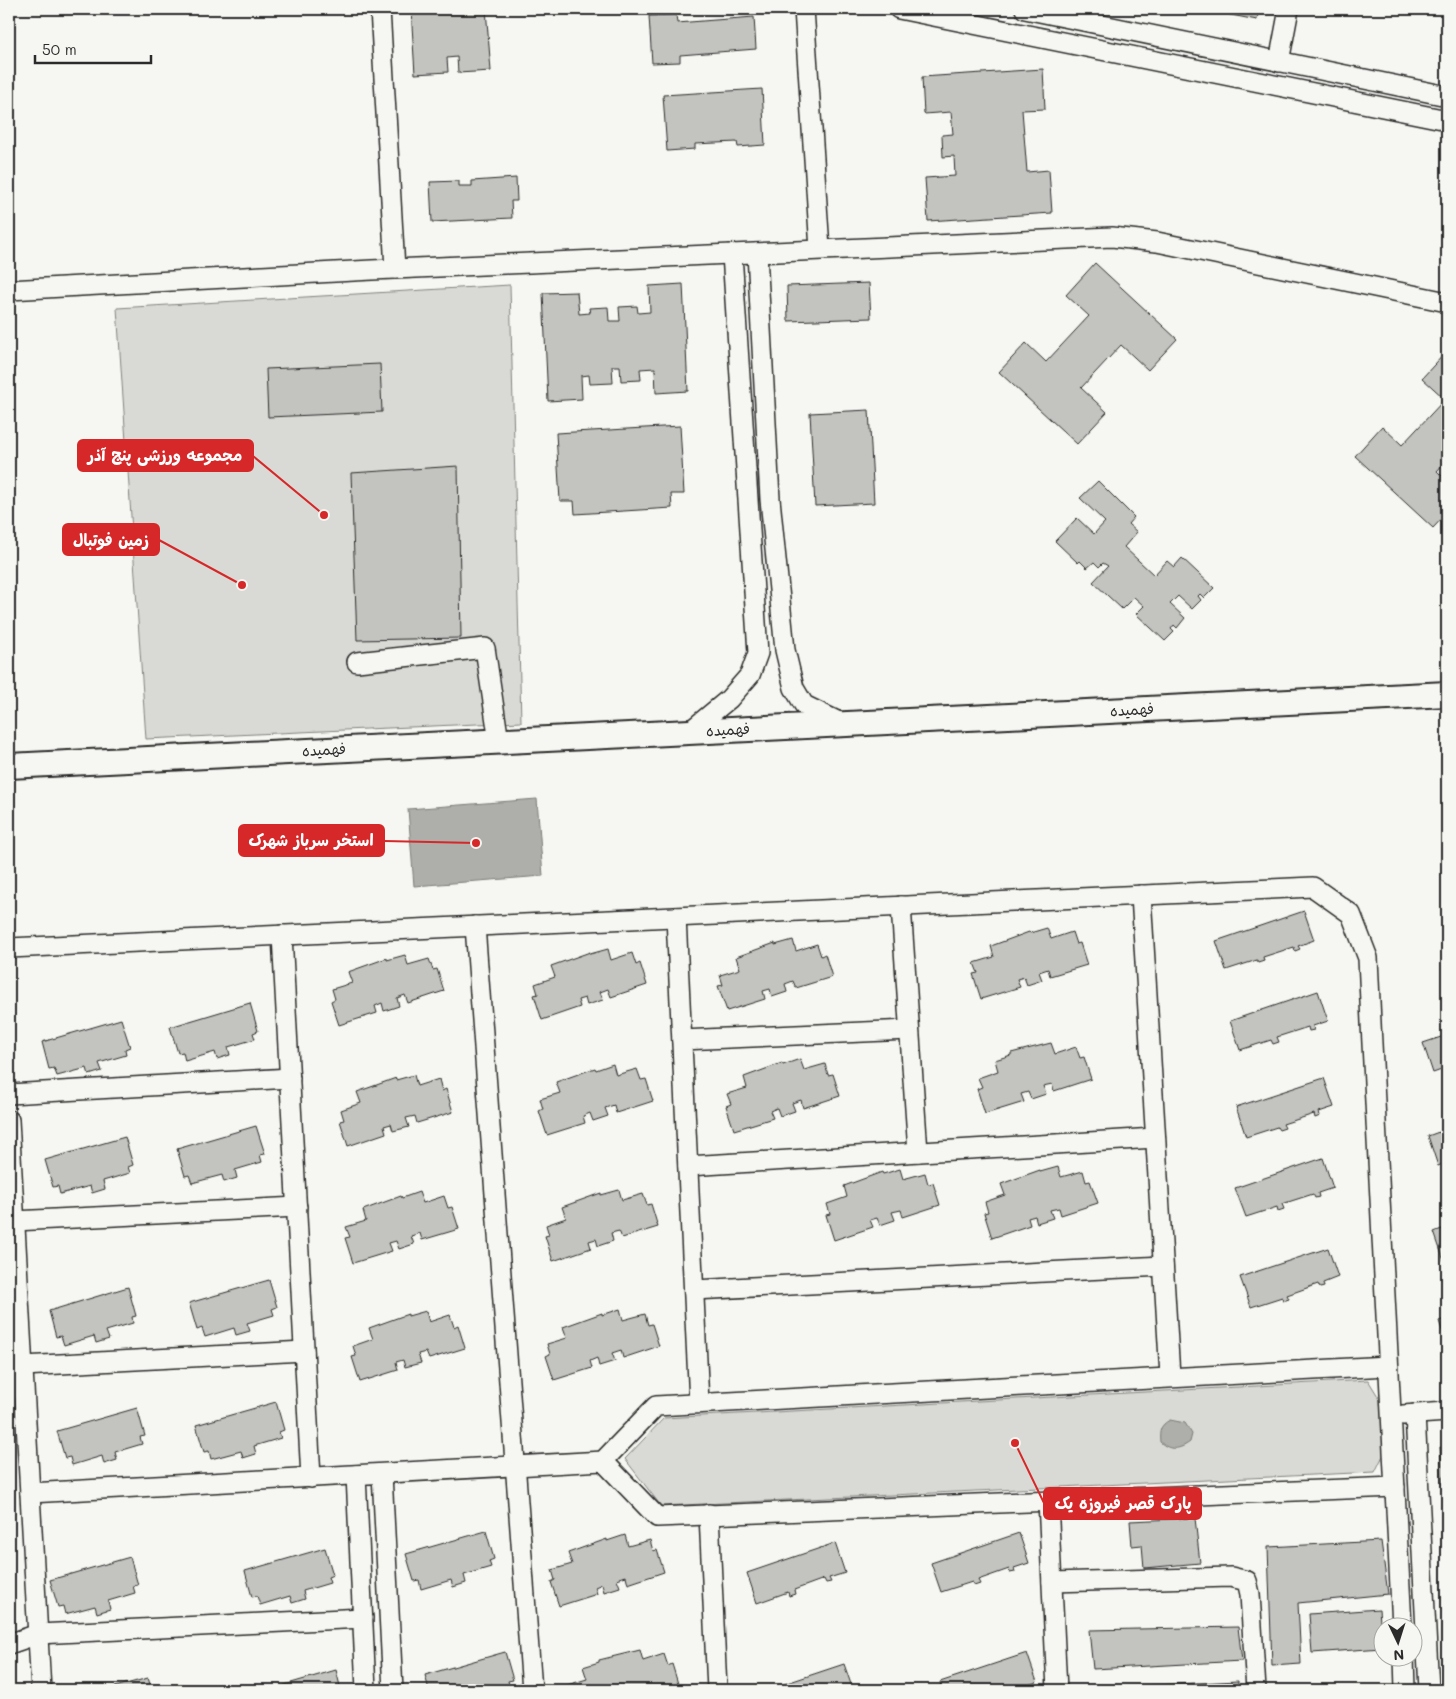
<svg xmlns="http://www.w3.org/2000/svg" width="1456" height="1699" font-family="Mali,'Playpen Sans Arabic',sans-serif">
  <rect width="100%" height="100%" fill="#f6f6f2"/>
  <filter id="ink" filterUnits="userSpaceOnUse"><feTurbulence type="fractalNoise" baseFrequency=".02" numOctaves="2"/><feDisplacementMap in="SourceGraphic" scale="10" xChannelSelector="R" yChannelSelector="G"/><feConvolveMatrix kernelMatrix="1 2 1 2 8 2 1 2 1" color-interpolation-filters="sRGB"/></filter>
  <g filter="url(#ink)">
    <g fill="#d9d9d5" stroke="#828280">
      <polygon points="510,285 521,722 146,739 117,308"/>
      <polygon points="1368,1380 1397,1427 1375,1472 661,1506 625,1459 664,1418"/>
    </g>
    <g fill="#aeaeab" stroke="#7a7a78">
      <polygon points="537,799 543,876 414,886 408,809"/>
      <path d="M1170 1420 1185 1423 1192 1434 1190 1442C1179 1450 1170 1451 1160 1442 1159 1431 1160 1425 1170 1420Z"/>
    </g>
    <g fill="#c3c3c0" stroke="#2b2b2b">
      <polygon points="411,9 443,9 444,11 486,9 491,71 458,73 457,57 447,58 448,72 415,74"/>
      <polygon points="1200,9 1259,9 1257,20"/>
      <polygon points="676,15 677,23 754,17 756,49 680,55 680,62 652,63 649,16"/>
      <polygon points="1043,69 1045,109 1022,110 1027,172 1049,170 1052,213 928,221 925,178 955,176 954,156 943,157 942,135 953,134 951,112 924,114 922,77"/>
      <polygon points="762,89 765,145 738,147 737,142 695,144 695,149 667,151 663,95"/>
      <polygon points="516,178 517,201 511,201 512,218 432,222 430,182 459,181 459,186 472,186 472,181"/>
      <polygon points="1095,263 1177,339 1148,370 1121,345 1081,388 1107,412 1077,444 999,372 1026,343 1046,362 1089,316 1066,295"/>
      <polygon points="869,283 871,318 788,321 787,286"/>
      <polygon points="683,284 688,391 656,393 655,368 640,369 641,380 621,381 620,366 612,366 613,383 590,384 589,375 581,376 582,399 548,401 543,293 577,292 579,314 590,313 589,308 608,307 609,321 620,321 619,307 637,306 638,313 650,312 649,286"/>
      <polygon points="1447,351 1447,460 1437,471 1447,481 1447,513 1433,528 1355,456 1382,426 1402,445 1445,399 1422,378"/>
      <polygon points="380,364 382,412 268,417 266,369"/>
      <polygon points="869,410 874,503 815,506 810,413"/>
      <polygon points="680,426 684,494 671,494 672,508 575,514 574,501 560,501 556,433"/>
      <polygon points="458,466 461,638 357,640 351,473"/>
      <polygon points="1098,481 1134,517 1128,524 1137,532 1124,547 1154,575 1167,561 1174,567 1182,558 1214,588 1204,598 1200,594 1198,596 1201,600 1192,609 1178,596 1170,604 1185,618 1177,628 1174,625 1171,629 1174,632 1165,641 1136,614 1144,606 1134,597 1122,609 1093,582 1108,566 1103,563 1099,567 1094,562 1087,568 1080,561 1078,563 1055,541 1077,518 1094,534 1105,522 1080,498"/>
      <polygon points="1304,911 1314,940 1298,946 1300,949 1295,951 1294,947 1263,957 1264,961 1258,963 1257,960 1226,970 1216,941"/>
      <polygon points="1047,928 1051,939 1072,932 1076,944 1080,943 1087,965 1050,976 1048,969 1039,972 1042,980 1027,985 1024,977 1017,979 1020,987 981,999 973,974 978,973 974,963 994,957 991,946 1029,932 1030,933"/>
      <polygon points="793,940 796,951 817,944 821,956 825,954 832,977 796,988 793,981 785,984 787,992 772,997 770,989 763,991 765,999 727,1011 718,986 723,985 720,975 740,969 736,957 775,943 775,945"/>
      <polygon points="608,949 611,960 632,953 636,965 640,963 647,985 611,997 608,989 600,992 603,1000 587,1005 585,998 578,1000 580,1007 542,1020 534,995 538,994 535,984 555,977 551,966 590,952 590,954"/>
      <polygon points="405,955 408,965 429,959 433,970 437,969 444,991 408,1003 405,995 397,998 399,1006 384,1011 382,1003 375,1006 377,1013 339,1025 331,1001 335,999 332,989 352,983 348,972 387,958 387,960"/>
      <polygon points="1318,991 1328,1021 1313,1026 1314,1030 1309,1031 1308,1027 1277,1037 1279,1042 1273,1044 1271,1040 1240,1050 1230,1021"/>
      <polygon points="250,1003 258,1031 253,1033 255,1039 228,1047 230,1055 217,1059 215,1052 185,1061 183,1052 178,1053 170,1027"/>
      <polygon points="121,1019 130,1047 125,1049 126,1055 99,1063 102,1071 89,1075 87,1068 57,1076 54,1068 49,1069 42,1042"/>
      <polygon points="1447,1035 1447,1068 1433,1073 1423,1043"/>
      <polygon points="1051,1043 1055,1054 1076,1047 1080,1058 1084,1057 1091,1079 1054,1091 1052,1084 1043,1086 1046,1094 1031,1099 1028,1092 1021,1094 1024,1102 985,1114 977,1089 982,1087 978,1078 998,1071 995,1060 1011,1055 1011,1053"/>
      <polygon points="800,1059 804,1070 825,1064 828,1075 833,1074 840,1096 803,1108 801,1100 792,1103 795,1111 780,1116 777,1108 770,1111 773,1118 734,1130 726,1106 731,1104 727,1094 747,1088 744,1077 782,1063 783,1065"/>
      <polygon points="613,1064 616,1075 637,1069 641,1080 646,1079 653,1101 616,1113 614,1105 605,1108 608,1116 593,1121 590,1113 583,1116 585,1123 547,1135 539,1111 543,1109 540,1099 560,1093 556,1082 595,1068 596,1070"/>
      <polygon points="414,1075 417,1086 439,1079 442,1091 446,1089 453,1112 417,1123 415,1116 406,1118 409,1127 393,1131 391,1124 384,1126 386,1133 348,1146 340,1121 344,1120 341,1110 361,1103 357,1092 396,1078 396,1080"/>
      <polygon points="1324,1078 1334,1107 1319,1112 1320,1116 1315,1118 1314,1114 1283,1124 1285,1128 1279,1130 1277,1127 1246,1137 1236,1107"/>
      <polygon points="256,1126 265,1154 260,1155 262,1162 235,1170 237,1178 224,1182 222,1175 192,1183 189,1175 185,1176 177,1149"/>
      <polygon points="1447,1129 1447,1162 1438,1166 1428,1136"/>
      <polygon points="125,1137 133,1165 128,1167 130,1173 103,1181 105,1189 92,1193 90,1186 60,1194 58,1186 53,1187 45,1160"/>
      <polygon points="1323,1158 1333,1188 1318,1193 1319,1197 1315,1198 1313,1194 1282,1204 1284,1209 1278,1211 1277,1207 1246,1217 1235,1188"/>
      <polygon points="1058,1167 1061,1177 1083,1171 1086,1182 1090,1181 1098,1203 1061,1215 1059,1208 1050,1210 1053,1218 1037,1223 1035,1216 1028,1218 1030,1225 992,1238 984,1213 988,1212 985,1202 1005,1195 1001,1184 1040,1170 1040,1172"/>
      <polygon points="900,1169 903,1179 925,1173 928,1184 933,1183 940,1205 903,1217 901,1210 892,1212 895,1220 880,1225 877,1218 870,1220 873,1227 834,1240 826,1215 830,1214 827,1204 847,1197 844,1186 882,1172 883,1174"/>
      <polygon points="619,1190 622,1200 643,1194 647,1205 651,1204 658,1227 622,1238 619,1231 611,1233 613,1241 598,1246 596,1239 589,1241 591,1248 553,1261 545,1236 549,1235 546,1225 566,1218 562,1207 601,1193 601,1195"/>
      <polygon points="419,1192 423,1203 444,1196 448,1208 452,1207 459,1229 422,1240 420,1233 411,1236 414,1244 399,1249 396,1241 389,1243 392,1251 353,1263 345,1238 350,1237 346,1227 366,1221 363,1210 401,1196 402,1198"/>
      <polygon points="1447,1227 1447,1260 1444,1261 1434,1232"/>
      <polygon points="1328,1248 1338,1277 1323,1283 1324,1287 1320,1288 1318,1284 1287,1295 1289,1299 1283,1301 1282,1297 1251,1307 1240,1277"/>
      <polygon points="269,1280 277,1307 272,1309 274,1315 247,1323 250,1331 236,1335 234,1328 205,1337 202,1328 197,1330 189,1303"/>
      <polygon points="128,1287 136,1316 132,1317 133,1323 106,1331 109,1339 96,1343 94,1336 64,1345 61,1336 56,1337 49,1311"/>
      <polygon points="620,1309 623,1320 645,1314 648,1325 652,1324 659,1346 623,1358 621,1350 612,1353 615,1361 599,1366 597,1358 590,1361 592,1368 554,1380 546,1356 550,1354 547,1344 567,1338 563,1327 602,1313 602,1315"/>
      <polygon points="426,1311 429,1322 450,1315 454,1327 458,1325 465,1348 429,1359 426,1352 418,1354 421,1363 405,1367 403,1360 396,1362 398,1370 360,1382 352,1357 356,1356 353,1346 373,1339 369,1328 408,1314 408,1316"/>
      <polygon points="1447,1318 1447,1346 1439,1321"/>
      <polygon points="276,1402 284,1430 279,1432 281,1438 254,1446 256,1454 243,1458 241,1451 211,1459 209,1451 204,1452 196,1425"/>
      <polygon points="137,1408 145,1436 140,1437 142,1444 115,1452 117,1460 104,1464 102,1456 72,1465 70,1457 65,1458 57,1431"/>
      <polygon points="1440,1447 1447,1450 1447,1529 1445,1529"/>
      <polygon points="1195,1518 1200,1563 1144,1568 1142,1545 1132,1546 1130,1521"/>
      <polygon points="486,1531 494,1559 489,1561 491,1567 464,1575 466,1583 453,1587 451,1580 421,1589 419,1580 414,1581 406,1554"/>
      <polygon points="1019,1533 1029,1563 1014,1568 1015,1572 1010,1573 1009,1569 978,1580 980,1584 974,1586 972,1582 941,1592 931,1563"/>
      <polygon points="625,1535 628,1546 650,1540 653,1551 657,1550 664,1572 628,1584 626,1576 617,1579 620,1587 604,1592 602,1584 595,1587 597,1594 559,1606 551,1582 555,1580 552,1570 572,1564 568,1553 607,1539 607,1541"/>
      <polygon points="1381,1541 1388,1594 1298,1603 1301,1664 1272,1666 1268,1547"/>
      <polygon points="835,1543 845,1573 829,1578 831,1582 826,1583 824,1579 794,1590 795,1594 789,1596 788,1592 757,1603 747,1573"/>
      <polygon points="325,1548 333,1575 328,1577 330,1583 303,1591 305,1599 292,1603 290,1596 260,1605 257,1596 252,1597 245,1571"/>
      <polygon points="130,1557 138,1585 133,1586 135,1593 108,1601 110,1609 97,1613 95,1606 65,1614 63,1606 58,1607 50,1580"/>
      <polygon points="1379,1609 1382,1648 1312,1653 1309,1614"/>
      <polygon points="1238,1627 1242,1661 1093,1669 1089,1630"/>
      <polygon points="640,1650 643,1661 664,1654 668,1666 672,1664 679,1687 667,1690 568,1690 567,1685 587,1679 583,1667 599,1662 599,1660"/>
      <polygon points="505,1652 513,1680 508,1681 510,1688 501,1690 429,1690 425,1675"/>
      <polygon points="1027,1653 1037,1682 1022,1687 1023,1690 942,1690 940,1682"/>
      <polygon points="844,1664 853,1690 766,1690"/>
      <polygon points="336,1670 341,1690 267,1690"/>
      <polygon points="148,1678 152,1690 104,1690"/>
      <polygon points="1238,1681 1238,1690 1113,1690 1113,1687"/>
      <polygon points="1371,1687 1371,1690 1329,1690"/>
    </g>
    <g fill="none" stroke-linecap="round" stroke-linejoin="round">
      <defs>
        <g id="minor">
          <polyline points="380,9 395,269"/>
          <polyline points="804,9 820,249"/>
          <polyline points="899,9 1447,120"/>
          <polyline points="1025,9 1447,96"/>
          <polyline points="1279,62 1289,9"/>
          <polyline points="757,253 770,499 785,650 794,688 804,705 843,724"/>
          <polyline points="9,290 372,270 1112,237 1157,242 1447,302"/>
          <polyline points="357,662 485,648 499,742"/>
          <polyline points="689,732 729,699 750,675 758,653 732,254"/>
          <polyline points="1141,895 1170,1376"/>
          <polyline points="901,906 918,1152"/>
          <polyline points="676,917 699,1403"/>
          <polyline points="475,926 532,1690"/>
          <polyline points="282,935 311,1478"/>
          <path d="M9 948 1313 887 1351 914 1368 958C1378 1181 1391 1404 1402 1626"/>
          <polyline points="682,1040 909,1030"/>
          <polyline points="9,1094 290,1078"/>
          <polyline points="9,1120 41,1690"/>
          <polyline points="688,1166 1155,1138"/>
          <polyline points="14,1221 297,1207"/>
          <polyline points="694,1290 1163,1266"/>
          <polyline points="23,1366 304,1351"/>
          <polyline points="1415,1414 1429,1690"/>
          <polyline points="1403,1415 1447,1412"/>
          <polyline points="603,1461 657,1517 1395,1487"/>
          <polyline points="382,1474 393,1690"/>
          <polyline points="356,1475 366,1690"/>
          <polyline points="30,1493 603,1461 656,1406 1387,1366"/>
          <polyline points="1048,1501 1057,1690"/>
          <polyline points="709,1514 717,1690"/>
          <polyline points="1052,1582 1231,1577 1247,1581 1250,1594 1256,1690"/>
          <polyline points="9,1644 38,1634 363,1618"/>
          <polyline points="1404,1656 1405,1690"/>
        </g>
        <polyline id="major" points="9,766 1447,694"/>
      </defs>
      <use href="#minor" stroke="#2b2b2b" stroke-width="22"/>
      <use href="#major" stroke="#2b2b2b" stroke-width="28"/>
      <use href="#minor" stroke="#f6f6f2" stroke-width="19"/>
      <use href="#major" stroke="#f6f6f2" stroke-width="24"/>
    </g>
  </g>
  <g text-anchor="middle" stroke-width="5" stroke-linejoin="round" paint-order="stroke">
    <g font-size="15" fill="#2b2b2b" stroke="#f6f6f2">
      <text transform="translate(1132 710) rotate(-3)" y="5">فهمیده</text>
      <text transform="translate(728 730) rotate(-3)" y="5">فهمیده</text>
      <text transform="translate(324 750) rotate(-3)" y="5">فهمیده</text>
    </g>
  </g>
  <path fill="none" stroke="#d62828" stroke-width="2" d="M324 515L253 456M242 585L159 540M476 843L384 841M1015 1443L1044 1503"/>
  <g fill="#d62828" stroke="#f6f6f2" stroke-width="2">
    <circle cx="324" cy="515" r="5"/>
    <circle cx="242" cy="585" r="5"/>
    <circle cx="476" cy="843" r="5"/>
    <circle cx="1015" cy="1443" r="5"/>
  </g>
  <g fill="#d62828" stroke="#d62828" stroke-width="2">
    <rect x="78" y="440" width="175" height="31" rx="5"/>
    <rect x="63" y="524" width="96" height="31" rx="5"/>
    <rect x="239" y="825" width="145" height="31" rx="5"/>
    <rect x="1044" y="1488" width="157" height="31" rx="5"/>
  </g>
  <g font-size="16" text-anchor="middle" font-weight="bold" fill="#fff">
    <text x="165" y="461">مجموعه ورزشی پنج آذر</text>
    <text x="111" y="546">زمین فوتبال</text>
    <text x="311" y="846">استخر سرباز شهرک</text>
    <text x="1123" y="1509">پارک قصر فیروزه یک</text>
  </g>
  <rect width="1456" height="1699" fill="none" stroke="#f6f6f2" stroke-width="30"/>
  <rect x="15" y="15" width="1426" height="1669" fill="none" stroke="#2b2b2b" stroke-width="2" filter="url(#ink)"/>
  <g transform="translate(1398 1642) rotate(176)"><circle r="24" fill="#f6f6f2" stroke="#a5a5a2"/>
  <path d="M0-4L9 19L0 12L-9 19Z" fill="#2b2b2b"/>
  <text y="-8" font-size="14" font-weight="bold" text-anchor="middle" fill="#2b2b2b">N</text>
  </g>
  <path d="M35 55v8h116v-8" fill="none" stroke="#2b2b2b" stroke-width="2.5"/>
  <text x="42" y="55" font-size="15" fill="#2b2b2b" stroke="#f6f6f2" stroke-width="4" paint-order="stroke">50 m</text>
</svg>
